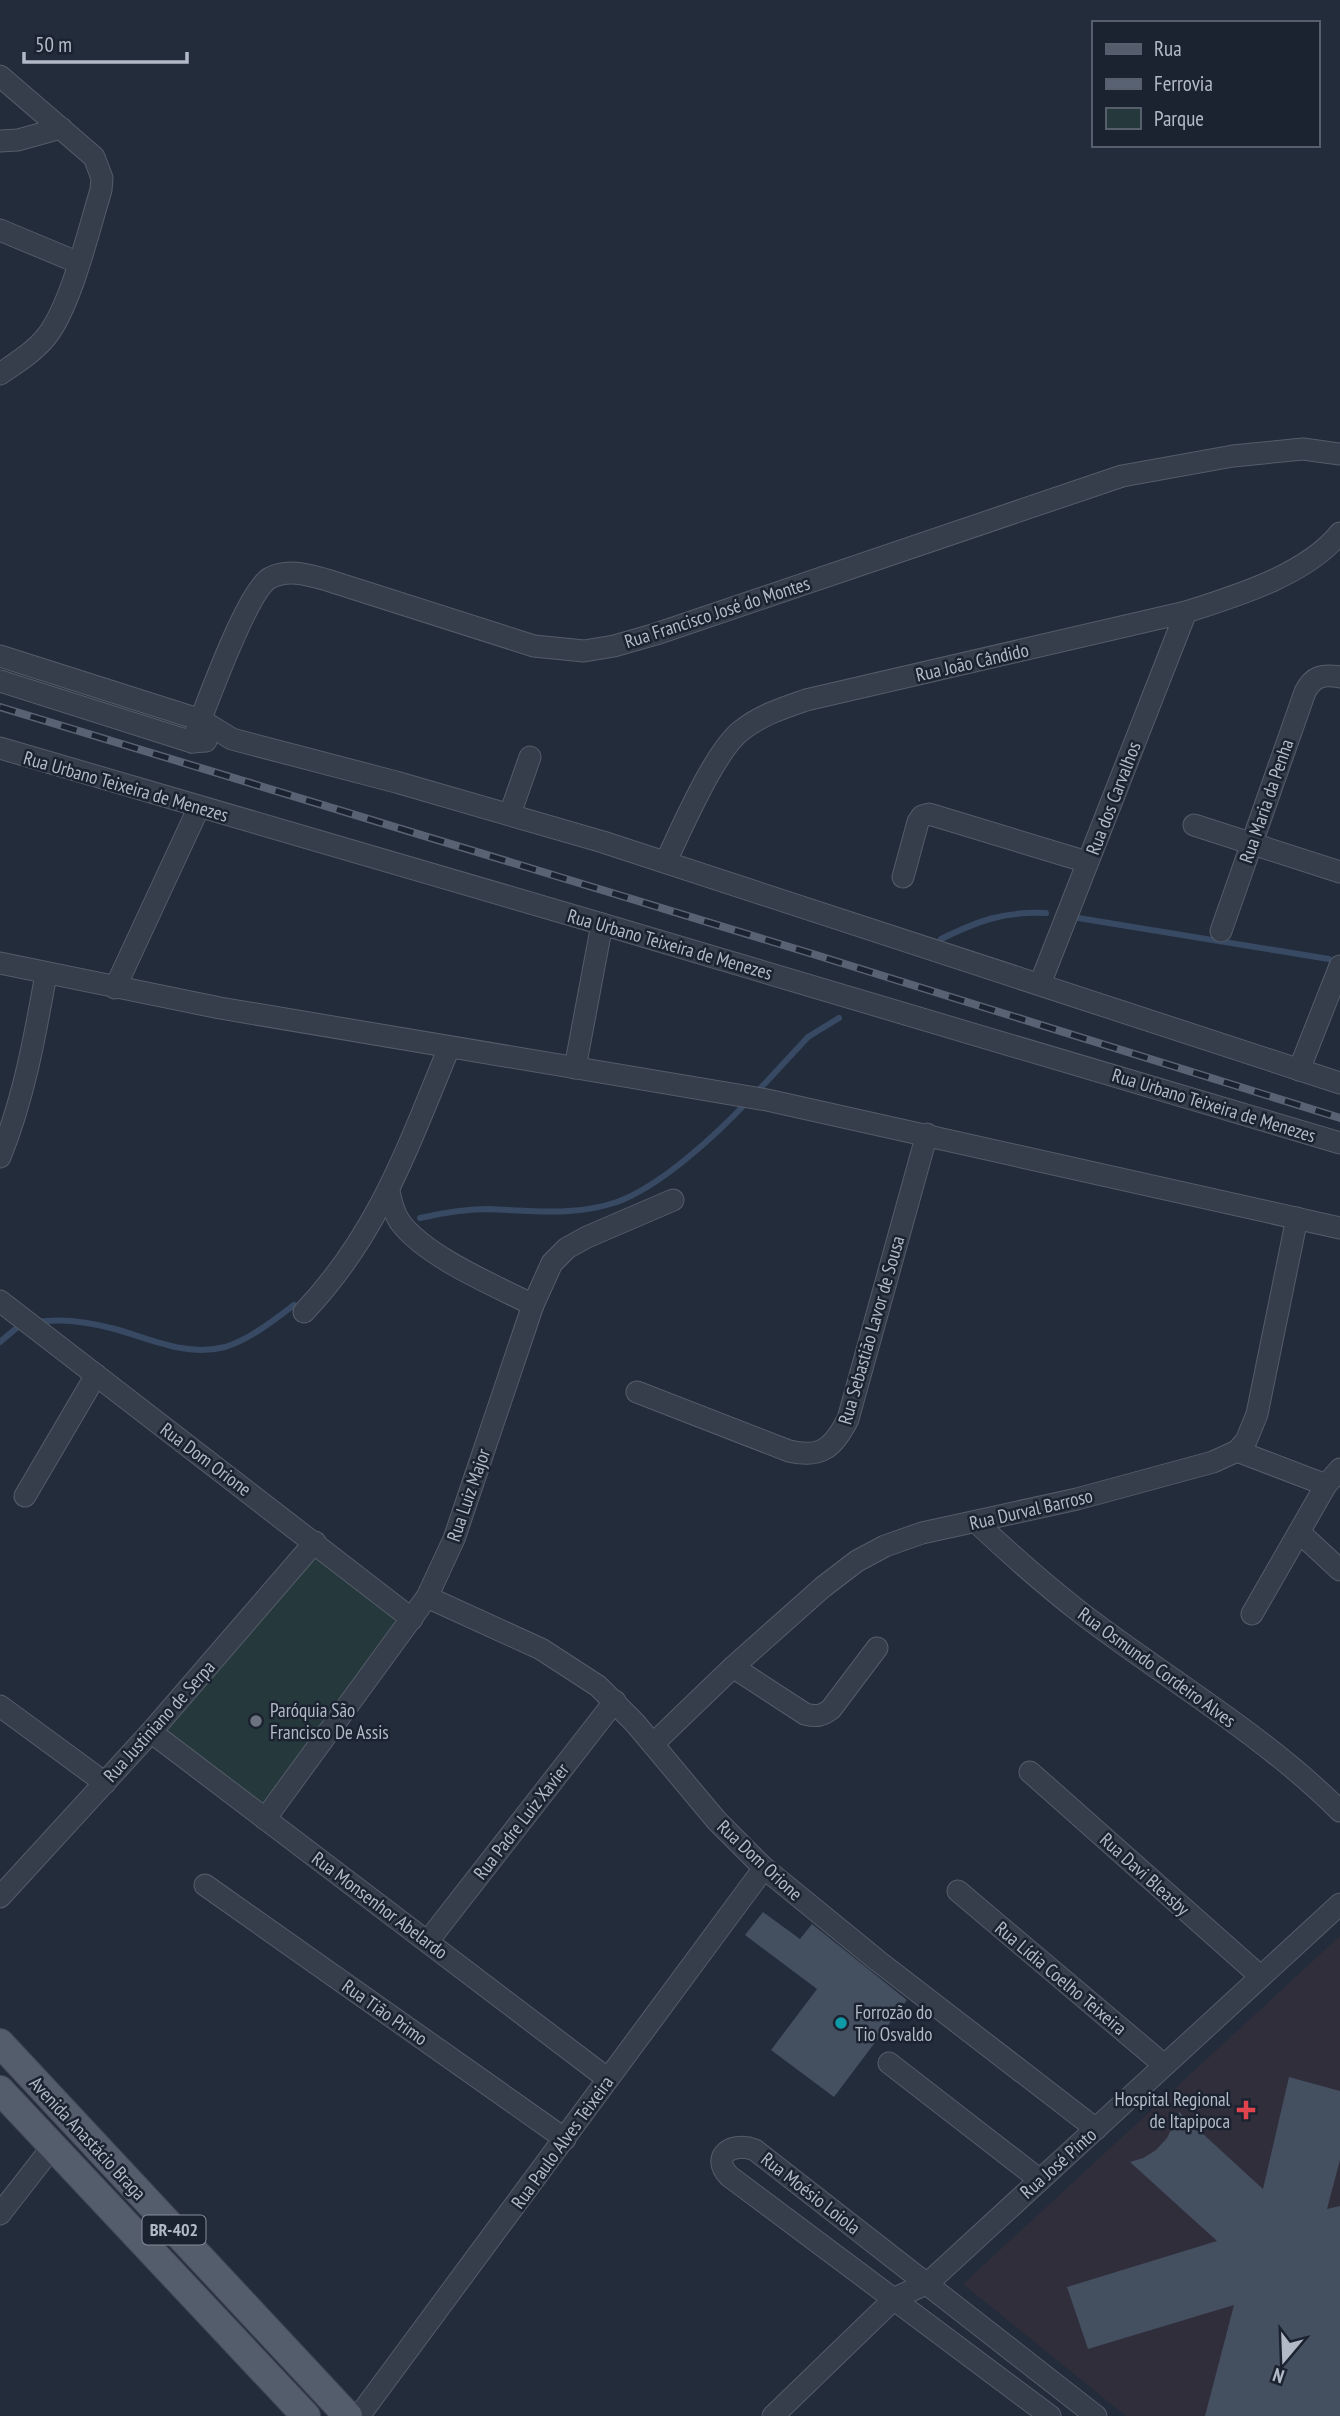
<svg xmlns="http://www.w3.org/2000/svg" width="1340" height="2416" font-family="'PT Sans Narrow',sans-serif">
  <rect width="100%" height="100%" fill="#232c3b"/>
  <polygon fill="#312e3c" points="1340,1936 1340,2416 1126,2416 963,2284"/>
  <polygon fill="#25383c" points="315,1542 412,1619 265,1819 151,1732"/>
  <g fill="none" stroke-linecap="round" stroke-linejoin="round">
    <g stroke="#384964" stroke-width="6">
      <polyline points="1072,917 1329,959"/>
      <path d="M941 939C978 921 1004 911 1046 913"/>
      <polyline points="756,1093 808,1037 839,1018"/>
      <path d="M420 1218C442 1213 466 1209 489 1209 516 1210 543 1213 569 1211 585 1210 602 1207 617 1202 661 1186 716 1135 748 1101"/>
      <path d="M36 1322C62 1318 90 1322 115 1329 151 1339 187 1357 225 1347 250 1339 273 1321 294 1305"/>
      <polyline points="0,1342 19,1326 25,1325"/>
    </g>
  </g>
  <g fill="#444f60">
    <polygon points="763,1912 800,1939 812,1924 907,2000 834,2097 771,2050 817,1989 745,1935"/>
    <polygon points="1289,2077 1340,2091 1340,2160 1327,2209 1340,2206 1340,2416 1205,2416 1234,2305 1088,2349 1067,2287 1217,2241 1130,2162 1143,2158 1156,2150 1167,2138 1179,2112 1263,2189"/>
  </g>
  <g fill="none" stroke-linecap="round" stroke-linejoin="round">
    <defs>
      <g id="minor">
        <path d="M0 76 94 157 102 178 101 190C89 229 71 306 46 337 34 352 16 363 0 374"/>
        <polyline points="0,141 18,140 61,128"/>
        <polyline points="0,230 79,263"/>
        <polyline points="0,656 201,720 232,739 396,782 603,842 1340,1083"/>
        <polyline points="0,681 192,742 206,741"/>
        <path d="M192 742C204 712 247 590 270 578 288 568 309 575 327 580L534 646 584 651 614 646 656 634 1122 476 1233 456 1303 449 1340 454"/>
        <polyline points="0,748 602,924 1340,1143"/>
        <polyline points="510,814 530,757"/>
        <polyline points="1194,825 1340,872"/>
        <path d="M666 861C682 828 715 750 742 730 761 715 783 708 806 700L1186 612C1236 596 1306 575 1340 533"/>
        <polyline points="903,877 918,822 922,816 929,814 1087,862"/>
        <path d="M1221 931 1305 692C1313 676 1323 674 1340 677"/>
        <polyline points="0,963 220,1008 767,1100 1340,1228"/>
        <polyline points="1040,984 1186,612"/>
        <polyline points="115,988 199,807"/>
        <polyline points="575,1068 602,924"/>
        <polyline points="1299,1070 1340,966"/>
        <path d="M0 1157C24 1098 35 1036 46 974"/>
        <path d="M389 1191C391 1202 394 1213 400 1222 426 1257 494 1285 533 1305"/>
        <polyline points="0,1301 412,1619"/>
        <path d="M304 1312C379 1233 408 1146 449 1048"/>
        <path d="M637 1392 789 1451C821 1459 834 1447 848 1419L927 1134"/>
        <polyline points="1237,1451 1326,1485 1340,1469"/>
        <polyline points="25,1496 96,1375"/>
        <path d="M976 1522C1010 1554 1044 1584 1081 1613 1167 1679 1263 1734 1340 1811"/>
        <polyline points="1299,1532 1340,1570"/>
        <polyline points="427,1597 541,1649 598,1686 635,1723 717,1821 764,1868 878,1961 1096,2129"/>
        <polyline points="1252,1614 1326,1485"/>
        <path d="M733 1667 805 1714C817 1717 822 1716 831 1709L877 1648"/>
        <polyline points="0,1706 105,1783"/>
        <polyline points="151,1732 608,2079"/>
        <polyline points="653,1744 733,1667 823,1587 857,1561 885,1546 922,1533 1077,1499 1213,1462 1237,1451 1246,1441 1257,1414 1297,1218"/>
        <polyline points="1030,1772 1260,1976"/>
        <polyline points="265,1819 427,1597 454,1539 533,1305 552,1263 567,1248 587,1237 673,1200"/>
        <polyline points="205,1885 565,2139"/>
        <polyline points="958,1891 1164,2065"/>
        <polyline points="0,1897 151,1732 315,1542"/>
        <polyline points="428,1941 615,1701"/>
        <polyline points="889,2063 1040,2180"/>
        <polyline points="0,2214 53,2146"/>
        <polyline points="359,2416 764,1868"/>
        <polyline points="773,2416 895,2298 928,2283 1340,1904"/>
        <path d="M1050 2416 729 2176C710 2156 732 2141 755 2150L1096 2416"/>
      </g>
      <g id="major">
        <polyline points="0,2043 348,2416"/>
        <polyline points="0,2090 306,2416"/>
      </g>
    </defs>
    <use href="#minor" stroke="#555c69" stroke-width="23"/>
    <use href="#major" stroke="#404754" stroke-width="30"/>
    <use href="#minor" stroke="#363e4b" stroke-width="21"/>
    <use href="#major" stroke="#545d6b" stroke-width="28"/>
    <defs>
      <polyline id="rail" points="0,707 816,955 1340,1118"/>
    </defs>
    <use href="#rail" stroke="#586272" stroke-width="8"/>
    <use href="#rail" stroke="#1c2330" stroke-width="5" stroke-dasharray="16" stroke-linecap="butt"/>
  </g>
  <circle fill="#6b7280" stroke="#1c2330" stroke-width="2.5" cx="256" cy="1721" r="7"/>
  <circle fill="#0f9aa8" stroke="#1c2330" stroke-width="2.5" cx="841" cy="2023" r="7"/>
  <path fill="#e0444e" stroke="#1c2330" stroke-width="2.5" d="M1242.5 2099.5h7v7h7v7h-7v7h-7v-7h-7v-7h7z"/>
  <g text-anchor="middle" stroke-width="5" stroke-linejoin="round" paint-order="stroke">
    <rect fill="#1c2330" stroke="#858c9a" stroke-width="2" x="142.5" y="2215.5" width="63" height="29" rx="5"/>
    <g font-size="18" font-weight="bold" fill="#b2b9c7">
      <text x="174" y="2236">BR-402</text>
    </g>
    <g font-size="19" fill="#b2b9c7" stroke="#1c2330">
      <text transform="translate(717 612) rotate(-18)" y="7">Rua Francisco José do Montes</text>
      <text transform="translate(972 662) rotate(-13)" y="7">Rua João Cândido</text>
      <text transform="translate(126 786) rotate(16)" y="7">Rua Urbano Teixeira de Menezes</text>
      <text transform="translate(1113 798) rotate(-69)" y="7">Rua dos Carvalhos</text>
      <text transform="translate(1266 801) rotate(-71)" y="7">Rua Maria da Penha</text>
      <text transform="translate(670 944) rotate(16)" y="7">Rua Urbano Teixeira de Menezes</text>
      <text transform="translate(1214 1105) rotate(17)" y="7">Rua Urbano Teixeira de Menezes</text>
      <text transform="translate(871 1330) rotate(-74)" y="7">Rua Sebastião Lavor de Sousa</text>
      <text transform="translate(206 1459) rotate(37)" y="7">Rua Dom Orione</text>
      <text transform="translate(468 1495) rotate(-71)" y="7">Rua Luiz Major</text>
      <text transform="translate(1031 1509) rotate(-13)" y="7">Rua Durval Barroso</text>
      <text transform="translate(1157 1667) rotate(36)" y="7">Rua Osmundo Cordeiro Alves</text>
      <text transform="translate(159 1721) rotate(-48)" y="7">Rua Justiniano de Serpa</text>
      <text transform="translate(521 1821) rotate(-52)" y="7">Rua Padre Luiz Xavier</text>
      <text transform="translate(760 1860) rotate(43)" y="7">Rua Dom Orione</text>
      <text transform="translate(1145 1874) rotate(42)" y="7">Rua Davi Bleasby</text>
      <text transform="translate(380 1905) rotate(37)" y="7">Rua Monsenhor Abelardo</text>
      <text transform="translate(1061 1978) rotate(40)" y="7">Rua Lídia Coelho Teixeira</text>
      <text transform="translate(385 2012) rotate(35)" y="7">Rua Tião Primo</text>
      <text transform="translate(88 2138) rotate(47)" y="7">Avenida Anastácio Braga</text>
      <text transform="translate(562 2142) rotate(-54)" y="7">Rua Paulo Alves Teixeira</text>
      <text transform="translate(1058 2163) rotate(-42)" y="7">Rua José Pinto</text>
      <text transform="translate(811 2193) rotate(38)" y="7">Rua Moésio Loiola</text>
    </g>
    <g font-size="19" fill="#b2b9c7" stroke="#1c2330" text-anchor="start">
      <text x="270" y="1717">Paróquia São<tspan x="270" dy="22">Francisco De Assis</tspan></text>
      <text x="855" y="2019">Forrozão do<tspan x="855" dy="22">Tio Osvaldo</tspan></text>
      <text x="1230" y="2106" text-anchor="end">Hospital Regional<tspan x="1230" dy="22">de Itapipoca</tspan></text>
    </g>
  </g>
  <rect x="1092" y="21" width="228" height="126" fill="#1c2330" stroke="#585f6c" stroke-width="2"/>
  <rect x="1106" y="44" width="35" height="10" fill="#545d6b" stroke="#585f6c" stroke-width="2"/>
  <text x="1154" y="56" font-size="21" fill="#b2b9c7">Rua</text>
  <rect x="1106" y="79" width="35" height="10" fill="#586272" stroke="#585f6c" stroke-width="2"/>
  <text x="1154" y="91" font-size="21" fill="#b2b9c7">Ferrovia</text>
  <rect x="1106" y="108" width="35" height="21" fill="#25383c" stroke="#585f6c" stroke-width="2"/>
  <text x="1154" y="126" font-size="21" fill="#b2b9c7">Parque</text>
  <g transform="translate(1284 2360) rotate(199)" stroke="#1c2330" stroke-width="5" paint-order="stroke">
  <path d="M0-5L12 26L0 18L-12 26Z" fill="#b2b9c7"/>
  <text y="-10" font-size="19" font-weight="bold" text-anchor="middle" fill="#b2b9c7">N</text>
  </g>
  <path d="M24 52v10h163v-10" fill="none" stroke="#b2b9c7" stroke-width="3.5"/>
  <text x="35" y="52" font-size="21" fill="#b2b9c7" stroke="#1c2330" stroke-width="5" paint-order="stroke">50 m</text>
</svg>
